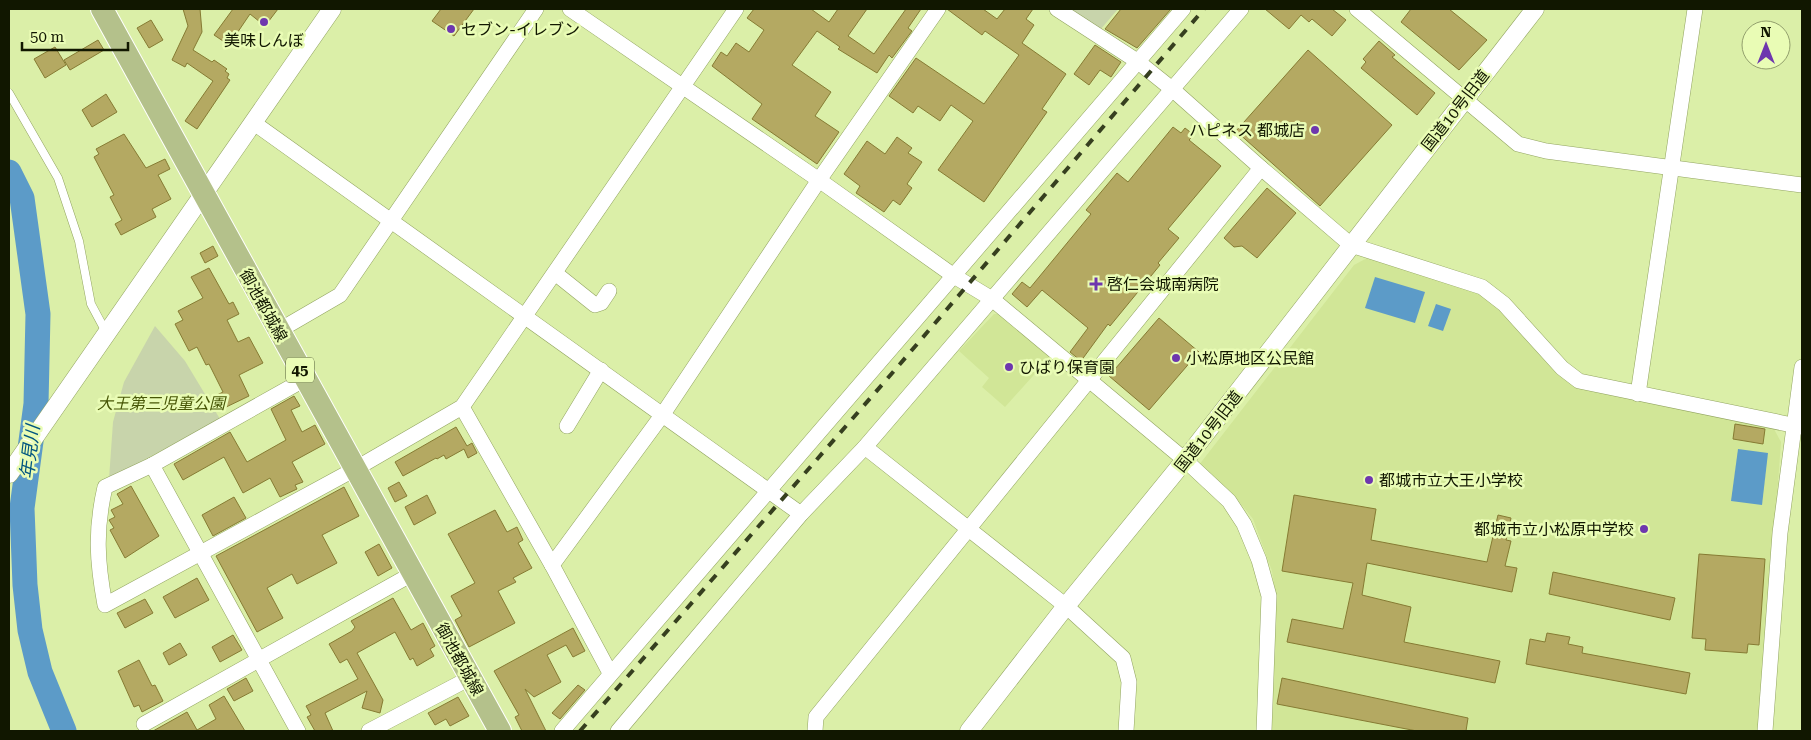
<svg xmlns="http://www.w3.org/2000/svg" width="1811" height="740" font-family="'Roboto Serif','Noto Sans JP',serif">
  <rect width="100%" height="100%" fill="#dbefa8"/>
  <g fill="#d1e697">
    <polygon points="1369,257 1479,292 1500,308 1579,386 1774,429 1781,442 1760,731 1272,731 1275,591 1272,571 1253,519 1233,494 1199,465 1354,265"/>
    <polygon points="994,314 1001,314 1051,356 1005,407 982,387 989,378 959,351"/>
  </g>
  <g fill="#c8d4ab">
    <polygon points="1066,9 1118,9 1100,30"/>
    <polygon points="155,326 185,361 220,419 109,479 113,422 124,382"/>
  </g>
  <g fill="#5c9bc8">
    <polygon points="1375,277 1425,292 1415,323 1365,308"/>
    <polygon points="1436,304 1451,309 1443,331 1428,326"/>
    <polygon points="1738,449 1768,453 1762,505 1731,501"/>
  </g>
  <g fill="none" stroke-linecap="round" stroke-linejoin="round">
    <polyline stroke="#5c9bc8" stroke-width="25" points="9,172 22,198 38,314 36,404 22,508 25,585 30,630 40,672 64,731"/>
  </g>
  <g fill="#b4a962" stroke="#867b33">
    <polygon points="183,9 200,9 202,32 193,50 212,62 214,60 227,69 225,71 229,74 227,78 230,80 197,129 185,121 213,81 187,63 185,67 172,60 188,26"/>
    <polygon points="233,9 278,9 265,26 250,14 229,45 214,35"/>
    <polygon points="441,9 474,9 454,36 432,21"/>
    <polygon points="754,9 811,9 829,22 838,9 867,9 848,36 874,54 906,9 921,9 908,28 912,31 892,58 889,55 877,73 838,49 840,47 817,31 792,65 831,92 815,116 839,132 817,164 752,119 762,104 712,66 721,52 727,56 736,43 749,52 764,30 747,18"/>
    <polygon points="947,9 983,9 997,19 1005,9 1033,9 1026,19 1034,25 1022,43 1066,74 1042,109 1047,112 984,202 938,170 973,121 951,105 940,121 918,106 913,113 889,96 916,58 984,104 1019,55 985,31 982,35"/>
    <polygon points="1121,9 1171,9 1137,48 1105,29"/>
    <polygon points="1265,9 1332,9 1346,20 1332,36 1312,19 1309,22 1301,15 1289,29"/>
    <polygon points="1411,9 1449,9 1487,40 1459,70 1401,22"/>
    <polygon points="151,20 163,40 149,48 137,28"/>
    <polygon points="98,40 104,50 70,70 64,60"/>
    <polygon points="1379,41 1395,55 1392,57 1435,93 1417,115 1361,68 1366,62 1363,59"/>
    <polygon points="1095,45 1121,62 1111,77 1100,70 1089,85 1074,74"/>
    <polygon points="55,47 66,65 45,78 34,59"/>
    <polygon points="1308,50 1392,125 1320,206 1236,131"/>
    <polygon points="106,94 117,112 92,127 82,110"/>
    <polygon points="1173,127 1181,133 1185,128 1194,135 1189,140 1221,166 1168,229 1179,238 1158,263 1160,265 1110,326 1108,324 1081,361 1070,352 1088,328 1042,290 1027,307 1012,294 1022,282 1030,288 1091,214 1086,210 1117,173 1128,182"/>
    <polygon points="124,134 146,168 165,159 170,169 158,175 171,199 152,209 156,217 121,235 115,224 122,220 110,197 114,195 94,157 99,154 96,149"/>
    <polygon points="897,137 912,148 908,153 922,162 907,184 912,188 900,205 893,200 884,212 856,193 860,186 844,174 867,141 885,154"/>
    <polygon points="1267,188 1296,213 1257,258 1242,246 1234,247 1224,238"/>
    <polygon points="213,246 218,256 205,263 200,253"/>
    <polygon points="209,268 229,304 233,302 239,314 227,320 238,342 249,337 263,363 239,375 249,396 222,409 215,396 223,392 209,364 206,365 197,347 189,351 175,324 183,320 178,311 203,298 191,277"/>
    <polygon points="1159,318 1199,352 1149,410 1109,376"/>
    <polygon points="294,396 300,406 291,410 302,432 315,425 325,444 292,462 303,482 295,485 297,489 280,497 270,478 243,493 224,457 183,480 174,464 230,432 247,462 286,440 271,409"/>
    <polygon points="1735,424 1765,429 1763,444 1733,439"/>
    <polygon points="456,427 467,446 472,443 477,453 468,458 464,449 446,459 444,455 437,459 436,458 403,476 395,462"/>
    <polygon points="399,482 407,496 395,502 388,488"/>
    <polygon points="131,486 159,536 125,558 110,530 114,528 109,520 115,517 111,510 123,504 117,494"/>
    <polygon points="344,487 359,516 322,535 337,563 297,584 292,574 267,588 283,618 257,632 216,556"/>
    <polygon points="427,495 436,513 414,525 405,507"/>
    <polygon points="1294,495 1376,509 1371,540 1487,562 1498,515 1511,518 1506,540 1511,541 1505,566 1517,568 1512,592 1367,563 1362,595 1411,607 1404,642 1500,661 1495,683 1287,642 1292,619 1343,629 1353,583 1282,571"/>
    <polygon points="234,497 246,518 213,536 202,515"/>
    <polygon points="495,510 507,532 517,527 523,540 518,543 532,568 513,578 516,582 498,591 515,623 469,647 455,620 462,616 451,596 475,583 448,534"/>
    <polygon points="379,544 392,568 378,576 365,552"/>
    <polygon points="1699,554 1765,559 1759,645 1748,644 1747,653 1705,650 1706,639 1692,638"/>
    <polygon points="1553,572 1675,598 1670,620 1549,594"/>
    <polygon points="197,578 209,600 175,618 163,597"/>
    <polygon points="393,598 411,630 423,623 435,646 430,649 434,656 417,666 413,658 410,660 395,632 357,653 383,700 380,713 362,708 367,691 325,713 333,731 315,731 307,717 311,715 306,706 358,679 347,659 340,663 329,644 352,631 355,627 351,621"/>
    <polygon points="145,599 153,613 125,628 117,613"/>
    <polygon points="573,628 585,651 573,657 566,645 547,655 561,682 534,697 525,689 546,731 522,731 515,717 519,715 494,671"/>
    <polygon points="1547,633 1570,637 1568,644 1583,647 1582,653 1690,673 1686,694 1526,664 1530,639 1545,642"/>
    <polygon points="233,635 242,650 220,662 212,647"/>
    <polygon points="180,643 187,655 169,665 163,653"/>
    <polygon points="139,660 152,686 155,685 163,701 142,712 139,705 134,707 118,671"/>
    <polygon points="246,678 253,691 234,701 227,689"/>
    <polygon points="1282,678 1468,718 1466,731 1417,731 1277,704"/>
    <polygon points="578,685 585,690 560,719 552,713"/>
    <polygon points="224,696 245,731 153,731 187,712 197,730 216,719 209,705"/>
    <polygon points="458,697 469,716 450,726 446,719 435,725 428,713"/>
  </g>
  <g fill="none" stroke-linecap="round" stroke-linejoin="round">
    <defs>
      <polyline id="service" points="9,93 58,178 79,241 91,304 106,332"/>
      <g id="minor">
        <polyline points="570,9 819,180 954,276 992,299 1185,460 1229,501 1244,524 1259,560 1269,596 1264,731"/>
        <polyline points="1057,9 1137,61 1172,89 1261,168 1351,245 1482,287 1504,304 1562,368 1579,381 1802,427"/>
        <polyline points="1357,9 1518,144 1546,151 1802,185"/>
        <polyline points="254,123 801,514"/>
        <polyline points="555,273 595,305 601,303 609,291"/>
        <polyline points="278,331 340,295 536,9"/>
        <polyline points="1638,394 1695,9"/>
        <polyline points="462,407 552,565 610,673"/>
        <polyline points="567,426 601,370"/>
        <polyline points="865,447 1066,606 1123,658 1129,682 1126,731"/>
        <path d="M152 465 105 487C95 530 97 562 105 605L355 469 462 407 736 9"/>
        <polyline points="552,565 663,414 819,180 938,9"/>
        <polyline points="144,724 412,574"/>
        <polyline points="298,731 152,465 305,379"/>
        <polyline points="369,731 470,678"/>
        <polyline points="562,731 1183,9"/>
        <polyline points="618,731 801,514 865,447 1241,9"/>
        <polyline points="815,731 816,717 1261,168"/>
        <polyline points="1765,731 1780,533 1802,367"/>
      </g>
      <g id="tertiary">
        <polyline points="9,474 332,9"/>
        <polyline points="969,731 1066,606 1185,460 1535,9"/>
      </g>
      <polyline id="primary" points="102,9 500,731"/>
    </defs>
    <use href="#service" stroke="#92a461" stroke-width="9"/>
    <use href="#minor" stroke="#92a461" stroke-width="16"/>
    <use href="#tertiary" stroke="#92a461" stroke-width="19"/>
    <use href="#primary" stroke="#fff" stroke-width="24"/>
    <use href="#service" stroke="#fff" stroke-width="8"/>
    <use href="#minor" stroke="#fff" stroke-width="15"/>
    <use href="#tertiary" stroke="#fff" stroke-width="18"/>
    <use href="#primary" stroke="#b4c18b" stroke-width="22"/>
    <polyline stroke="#363f1f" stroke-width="4" stroke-dasharray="9 9" stroke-linecap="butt" points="580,731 894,371 1204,9"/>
  </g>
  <g fill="#6e37ae" stroke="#e9fcb5" stroke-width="2">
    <circle cx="264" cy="22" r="5"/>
    <circle cx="451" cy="29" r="5"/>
    <circle cx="1315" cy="130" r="5"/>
    <path d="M1093.5 276.5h5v5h5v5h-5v5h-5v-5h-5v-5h5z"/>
    <circle cx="1176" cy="358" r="5"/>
    <circle cx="1009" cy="367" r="5"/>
    <circle cx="1369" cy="480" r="5"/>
    <circle cx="1644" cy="529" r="5"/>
  </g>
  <g text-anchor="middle" stroke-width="5" stroke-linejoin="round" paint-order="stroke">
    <rect fill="#e9fcb5" stroke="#525c36" stroke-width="1" x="286" y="357.5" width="28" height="25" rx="4"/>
    <g font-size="15" font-weight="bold" fill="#111700">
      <text x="300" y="375">45</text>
    </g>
    <g font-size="16" fill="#111700" stroke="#e9fcb5" text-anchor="start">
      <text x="461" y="35">セブン-イレブン</text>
      <text x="264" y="46" text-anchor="middle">美味しんぼ</text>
      <text x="1305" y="136" text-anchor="end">ハピネス 都城店</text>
      <text x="1107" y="290">啓仁会城南病院</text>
      <text x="1186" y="364">小松原地区公民館</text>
      <text x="1019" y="373">ひばり保育園</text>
      <text x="1379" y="486">都城市立大王小学校</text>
      <text x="1634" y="535" text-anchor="end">都城市立小松原中学校</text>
    </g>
    <g font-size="16" fill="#111700" stroke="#e9fcb5">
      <text transform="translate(1455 110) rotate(-52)" y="6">国道10号旧道</text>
      <text transform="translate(264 305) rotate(61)" y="6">御池都城線</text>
      <text transform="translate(1208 431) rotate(-52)" y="6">国道10号旧道</text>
      <text transform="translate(460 659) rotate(61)" y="6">御池都城線</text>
    </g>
    <g font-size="16" font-style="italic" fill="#475606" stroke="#e9fcb5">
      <text x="161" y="409">大王第三児童公園</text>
    </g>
    <g font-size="18" font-style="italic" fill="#015580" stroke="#e9fcb5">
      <text transform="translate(30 452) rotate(-83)" y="6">年見川</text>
    </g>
  </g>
  <rect width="1811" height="740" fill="none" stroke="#111700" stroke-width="20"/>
  <g transform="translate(1766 45)"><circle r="24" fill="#e9fcb5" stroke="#93a06d"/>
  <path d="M0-4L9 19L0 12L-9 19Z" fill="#6e37ae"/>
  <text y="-8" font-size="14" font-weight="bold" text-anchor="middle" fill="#111700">N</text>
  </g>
  <path d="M22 42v8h106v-8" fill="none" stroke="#111700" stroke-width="2.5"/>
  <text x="30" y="42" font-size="15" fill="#111700" stroke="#e9fcb5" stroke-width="4" paint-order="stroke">50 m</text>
</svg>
